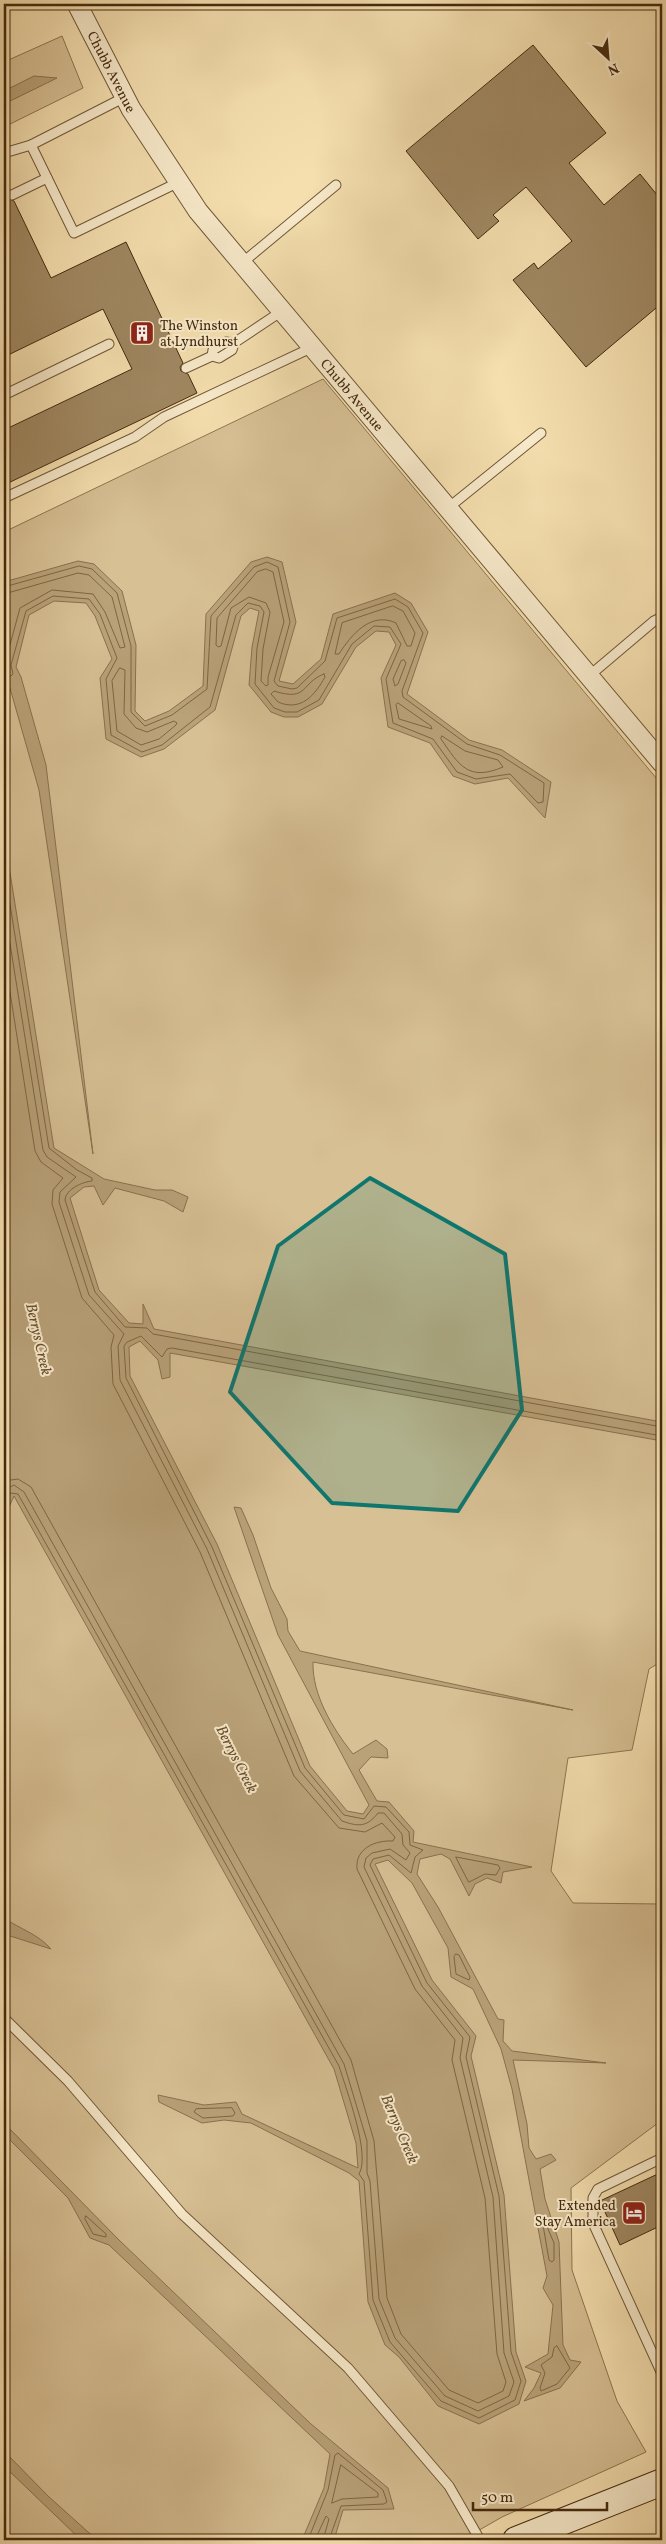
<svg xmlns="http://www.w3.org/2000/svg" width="666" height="2544" font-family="Vollkorn,serif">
  <rect width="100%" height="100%" fill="#f5dfaf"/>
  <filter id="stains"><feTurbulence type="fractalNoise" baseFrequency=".004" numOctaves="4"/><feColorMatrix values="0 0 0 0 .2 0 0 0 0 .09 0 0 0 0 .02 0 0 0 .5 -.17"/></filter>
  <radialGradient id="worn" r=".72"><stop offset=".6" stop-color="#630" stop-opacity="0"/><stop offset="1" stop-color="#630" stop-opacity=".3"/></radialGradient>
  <g fill="#d7c094" stroke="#8e7551">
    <polygon points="62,36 83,88 4,127 4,62"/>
    <polygon points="323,379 662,785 662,1661 649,1669 632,1750 568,1758 551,1871 573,1903 661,1904 662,1907 662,2120 571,2188 572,2270 617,2401 646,2452 502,2517 462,2540 4,2540 4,532"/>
  </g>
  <g fill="#b9a178" stroke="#8a714e">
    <polygon points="34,76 57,78 4,104 4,91"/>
    <polygon points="267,557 282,562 296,622 279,681 293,684 321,659 333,614 395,593 411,603 428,632 407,694 469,740 502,750 551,782 545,818 508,778 475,784 453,776 430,743 388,727 381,678 396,645 389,632 376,631 356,647 322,704 298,717 284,717 271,712 249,685 252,647 259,611 250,608 241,616 215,710 164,749 141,757 106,739 100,678 112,659 95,616 86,603 54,601 29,615 16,667 21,677 46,765 93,1154 39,790 8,681 4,677 4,582 78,561 94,564 122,591 136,645 135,711 145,721 169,711 203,686 206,614 251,562"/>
    <path d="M4 835 54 1148 104 1179 155 1190H172L188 1197 183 1212 164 1201 115 1188 103 1205 94 1186 84 1187 70 1198 99 1290 129 1323 143 1324V1304L154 1329 662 1422V1441L170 1353V1377L162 1379 158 1360 140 1341 129 1347 130 1376 217 1544 310 1766 347 1811 363 1814 369 1805 278 1635 234 1507 241 1508 253 1535 271 1588 287 1619 288 1631 300 1651 573 1710 313 1662C312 1695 333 1729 353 1754L376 1740 387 1749 388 1758 371 1757 359 1770 377 1801 389 1802 414 1831 413 1842 532 1867 503 1872 501 1883 487 1878 475 1884 469 1896 450 1859 441 1854 420 1859 417 1874 438 1907 498 2019 504 2020 503 2041 512 2051 606 2063 513 2060 527 2124 529 2148 536 2159 551 2154 556 2160 540 2169 545 2199 559 2242 563 2345 570 2360 581 2362 560 2388 524 2401 534 2388 541 2373 525 2367 548 2354 553 2305 543 2288 547 2276 512 2089 501 2049 473 1989 451 1977 448 1948 412 1883 388 1860 375 1864 432 1980 476 2036 471 2056 504 2195 516 2352 526 2381 519 2404 479 2424 438 2406 399 2357 385 2345 368 2302 359 2181 349 2173 251 2123 224 2120 202 2123 159 2102 158 2095 204 2105 236 2102 242 2114 358 2168 356 2143 334 2069 14 1496 4 1518Z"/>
    <path d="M4 1918C20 1929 38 1934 51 1949L4 1934Z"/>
    <polygon points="4,2123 119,2240 311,2424 388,2488 394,2509 343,2510 334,2540 302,2540 324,2488 330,2454 109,2245 90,2238 68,2198 4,2134"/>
    <polygon points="4,2451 48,2496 97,2540 81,2540 4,2466"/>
  </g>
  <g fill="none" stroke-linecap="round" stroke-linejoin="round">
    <g stroke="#7e6643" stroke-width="1">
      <polygon points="266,569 273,572 284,622 268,677 268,685 266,686 261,681 263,649 270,612 266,603 249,597 231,608 221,646 218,647 216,645 217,618 257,572"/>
      <polyline points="4,587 79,566 92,569 117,593 131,646 131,712 145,726 172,715 207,689 211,616 254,567 267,562 278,567 290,622 274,681 278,686 292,689 297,688 325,661 337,618 395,599 408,607 423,633 402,691 403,697 467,744 500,755 544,783 543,802 538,803 510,774 476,779 457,772 433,739 393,723 386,679 401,644 390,627 374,626 352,644 319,700 297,712 285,712 274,708 255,684 257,648 264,612 260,606 248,603 236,615 210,707 162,745 142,752 111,735 106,679 117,658 100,614 89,599 53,596 26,611 11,665 13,674 11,676 4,674"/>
      <polyline points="4,594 78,573 89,575 112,597 125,647 120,648 105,612 93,594 52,590 20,608 4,667"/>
      <path d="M393 606 403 611 415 633 411 646H407L396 623C371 611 351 635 339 654H335L342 623Z"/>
      <polygon points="404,660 406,663 398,684 395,686 393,679 401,661"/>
      <polygon points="120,668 125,670 124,714 136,728 147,732 174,721 177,723 176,725 159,739 141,745 117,731 112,681"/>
      <path d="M324 674 325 677C315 695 301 712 278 702L271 694 274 691C309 702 300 683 324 674Z"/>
      <polygon points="398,703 431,726 432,729 399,719 396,705"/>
      <path d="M442 736 465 751 498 760 503 767C468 782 459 765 441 739Z"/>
      <path d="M4 867 49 1148 77 1170 92 1178V1181C82 1182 66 1189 65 1200L95 1292 125 1327 147 1328 153 1334 662 1427"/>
      <path d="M4 906 43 1150 47 1157 76 1177 60 1192 59 1202 89 1295 124 1334 118 1346 120 1380 207 1549 300 1771 342 1821C359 1827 367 1827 378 1813H384L402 1834 403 1845 410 1853 406 1860 390 1849 372 1853 366 1858 364 1867 422 1986 463 2038 460 2058 493 2197 504 2353 514 2382 509 2396 478 2411 445 2396 395 2338 379 2299 370 2181 367 2173V2141L344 2064 24 1492 14 1485 4 1490"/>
      <path d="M4 954 35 1151 41 1162 63 1178 53 1190 52 1204 82 1298 114 1335 111 1347 113 1384 200 1552 294 1776 339 1828 365 1832 382 1823 395 1837 393 1841C376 1840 355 1848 357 1869L415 1989 455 2040 452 2060 485 2198 497 2354 506 2382 503 2391 478 2403 449 2390 401 2334 387 2298 374 2141 351 2060 31 1487 18 1479 4 1481"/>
      <path d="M4 1505 10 1493 18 1494 339 2066C346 2089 371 2155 359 2174L364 2181 373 2300 390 2342 441 2401 479 2418 515 2400 521 2381 511 2352 499 2196 466 2057 470 2037 427 1983 370 1865 373 1859 389 1855 411 1873 415 1857 423 1850 410 1845 409 1832 386 1807 374 1806 364 1819 344 1815 305 1768 212 1547 126 1378 124 1346 127 1342 141 1336 162 1357 167 1349 172 1348 662 1436"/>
      <polygon points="456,1857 498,1865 500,1868 496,1875 485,1874 469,1882"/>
      <polygon points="456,1954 459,1955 470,1977 469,1980 456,1974 454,1957"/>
      <polygon points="232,2108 235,2113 233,2116 203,2118 194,2112 196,2109"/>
      <polygon points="86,2216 106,2234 106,2237 93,2234 85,2219"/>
      <polygon points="545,2222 554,2243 554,2260 552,2262 549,2260 543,2225"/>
      <polygon points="557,2346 570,2368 557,2384 541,2391 540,2388 545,2373 541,2365 552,2357 554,2348"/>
      <polygon points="341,2465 378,2493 378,2497 342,2499 332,2503"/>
      <polyline points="308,2540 328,2490 335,2455 338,2453 383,2490 387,2502 384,2504 341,2506 329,2540"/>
      <polyline points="315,2540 326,2516 329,2519 323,2540"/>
    </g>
  </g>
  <g fill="#a08862" stroke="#442a0e">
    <polygon points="533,45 606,133 569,163 604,205 640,174 662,201 662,303 586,367 513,280 534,263 538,269 572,241 526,187 493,215 499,221 478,239 406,151"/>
    <polygon points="4,179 9,190 6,197 14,201 51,278 126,242 183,363 180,367 181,371 188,374 197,393 4,485 4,430 132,369 103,309 4,357"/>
    <polygon points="662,2172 662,2225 620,2245 600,2201"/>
  </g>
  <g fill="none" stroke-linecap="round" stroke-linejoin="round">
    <defs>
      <g id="lane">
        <polyline points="31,145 74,233 179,182"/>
        <polyline points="4,153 31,145 125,97"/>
        <polyline points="12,195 47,178"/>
        <polyline points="242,263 336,185"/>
        <polyline points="212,356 213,350 226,342 234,343 282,311"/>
        <polyline points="186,368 212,356 219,358 232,350 234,343"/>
        <polyline points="4,395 109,344"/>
        <polyline points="4,498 135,437 164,417 313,347"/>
        <polyline points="448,508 541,433"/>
        <polyline points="589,676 654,621 662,617"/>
        <polyline points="4,2018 68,2081 182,2214 348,2368 449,2486 480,2540"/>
        <polyline points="662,2158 598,2189 593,2198 593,2223 662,2374"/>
      </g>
      <g id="street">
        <path id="s1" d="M77 4 131 109 198 211 662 763"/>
      </g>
      <polyline id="secondary" points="516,2540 662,2482"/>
    </defs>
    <use href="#lane" stroke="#705736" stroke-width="11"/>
    <use href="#street" stroke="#705736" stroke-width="21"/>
    <use href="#secondary" stroke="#442a0e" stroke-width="28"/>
    <use href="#lane" stroke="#f8eacb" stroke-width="9"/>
    <use href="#street" stroke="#f8eacb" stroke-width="19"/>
    <use href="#secondary" stroke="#f8eacb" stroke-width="26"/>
    <defs>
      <polyline id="rail" points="4,2535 9,2540"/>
    </defs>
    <use href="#rail" stroke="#442a0e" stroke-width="5.5"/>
    <use href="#rail" stroke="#f8eacb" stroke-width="4" stroke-dasharray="11" stroke-linecap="butt"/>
  </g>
  <path fill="#0f766e" fill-opacity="0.2" stroke="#0f766e" stroke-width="4" stroke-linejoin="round" d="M370 1178 505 1254 522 1410 458 1511 332 1503 230 1392 278 1246Z"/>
  <defs>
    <symbol id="building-square" viewBox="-11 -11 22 22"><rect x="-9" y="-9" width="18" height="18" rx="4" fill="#8f2418" stroke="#f8eacb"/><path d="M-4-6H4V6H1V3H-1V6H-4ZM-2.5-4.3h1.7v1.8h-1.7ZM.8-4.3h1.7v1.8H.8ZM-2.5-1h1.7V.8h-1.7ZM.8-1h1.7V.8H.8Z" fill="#fff"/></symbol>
    <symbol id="hotel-square" viewBox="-11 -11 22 22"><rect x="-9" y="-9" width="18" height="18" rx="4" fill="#8f2418" stroke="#f8eacb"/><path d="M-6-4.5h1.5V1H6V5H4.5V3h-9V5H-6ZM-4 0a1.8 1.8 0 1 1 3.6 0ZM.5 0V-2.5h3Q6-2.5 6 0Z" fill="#fff"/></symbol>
  </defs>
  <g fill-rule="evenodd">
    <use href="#building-square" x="128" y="319" width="28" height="28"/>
    <use href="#hotel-square" x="620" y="2199" width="28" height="28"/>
  </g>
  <g text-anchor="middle" stroke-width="4" stroke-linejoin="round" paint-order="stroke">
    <g font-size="14" fill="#442a0e" stroke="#f8eacb">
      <text dy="5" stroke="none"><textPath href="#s1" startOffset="76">Chubb Avenue</textPath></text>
      <text dy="5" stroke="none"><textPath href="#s1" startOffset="480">Chubb Avenue</textPath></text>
    </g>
    <g font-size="14" fill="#442a0e" stroke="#f8eacb" text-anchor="start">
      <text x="160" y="330">The Winston<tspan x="160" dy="16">at Lyndhurst</tspan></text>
      <text x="616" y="2210" text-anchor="end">Extended<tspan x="616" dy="16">Stay America</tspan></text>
    </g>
    <g font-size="15" font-style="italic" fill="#674e2e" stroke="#f8eacb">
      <text transform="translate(39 1339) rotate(77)" y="5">Berrys Creek</text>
      <text transform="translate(237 1759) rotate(63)" y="5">Berrys Creek</text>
      <text transform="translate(400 2129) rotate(67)" y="5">Berrys Creek</text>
    </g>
  </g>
  <rect width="666" height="2544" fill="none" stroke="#f5dfaf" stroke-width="20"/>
  <rect x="5" y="5" width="656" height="2534" fill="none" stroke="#442a0e" stroke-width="2.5"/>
  <rect x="10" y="10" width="646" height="2524" fill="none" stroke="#442a0e"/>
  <g transform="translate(608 58) rotate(154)" stroke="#f8eacb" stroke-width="4" paint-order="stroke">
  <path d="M0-4L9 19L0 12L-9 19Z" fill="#442a0e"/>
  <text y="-8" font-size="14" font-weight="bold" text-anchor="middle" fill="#442a0e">N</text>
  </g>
  <path d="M473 2502v8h134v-8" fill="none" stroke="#442a0e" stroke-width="2.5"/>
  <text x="481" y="2502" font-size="15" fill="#442a0e" stroke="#f8eacb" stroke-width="4" paint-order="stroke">50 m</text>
  <rect width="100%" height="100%" filter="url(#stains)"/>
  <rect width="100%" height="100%" fill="url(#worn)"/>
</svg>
